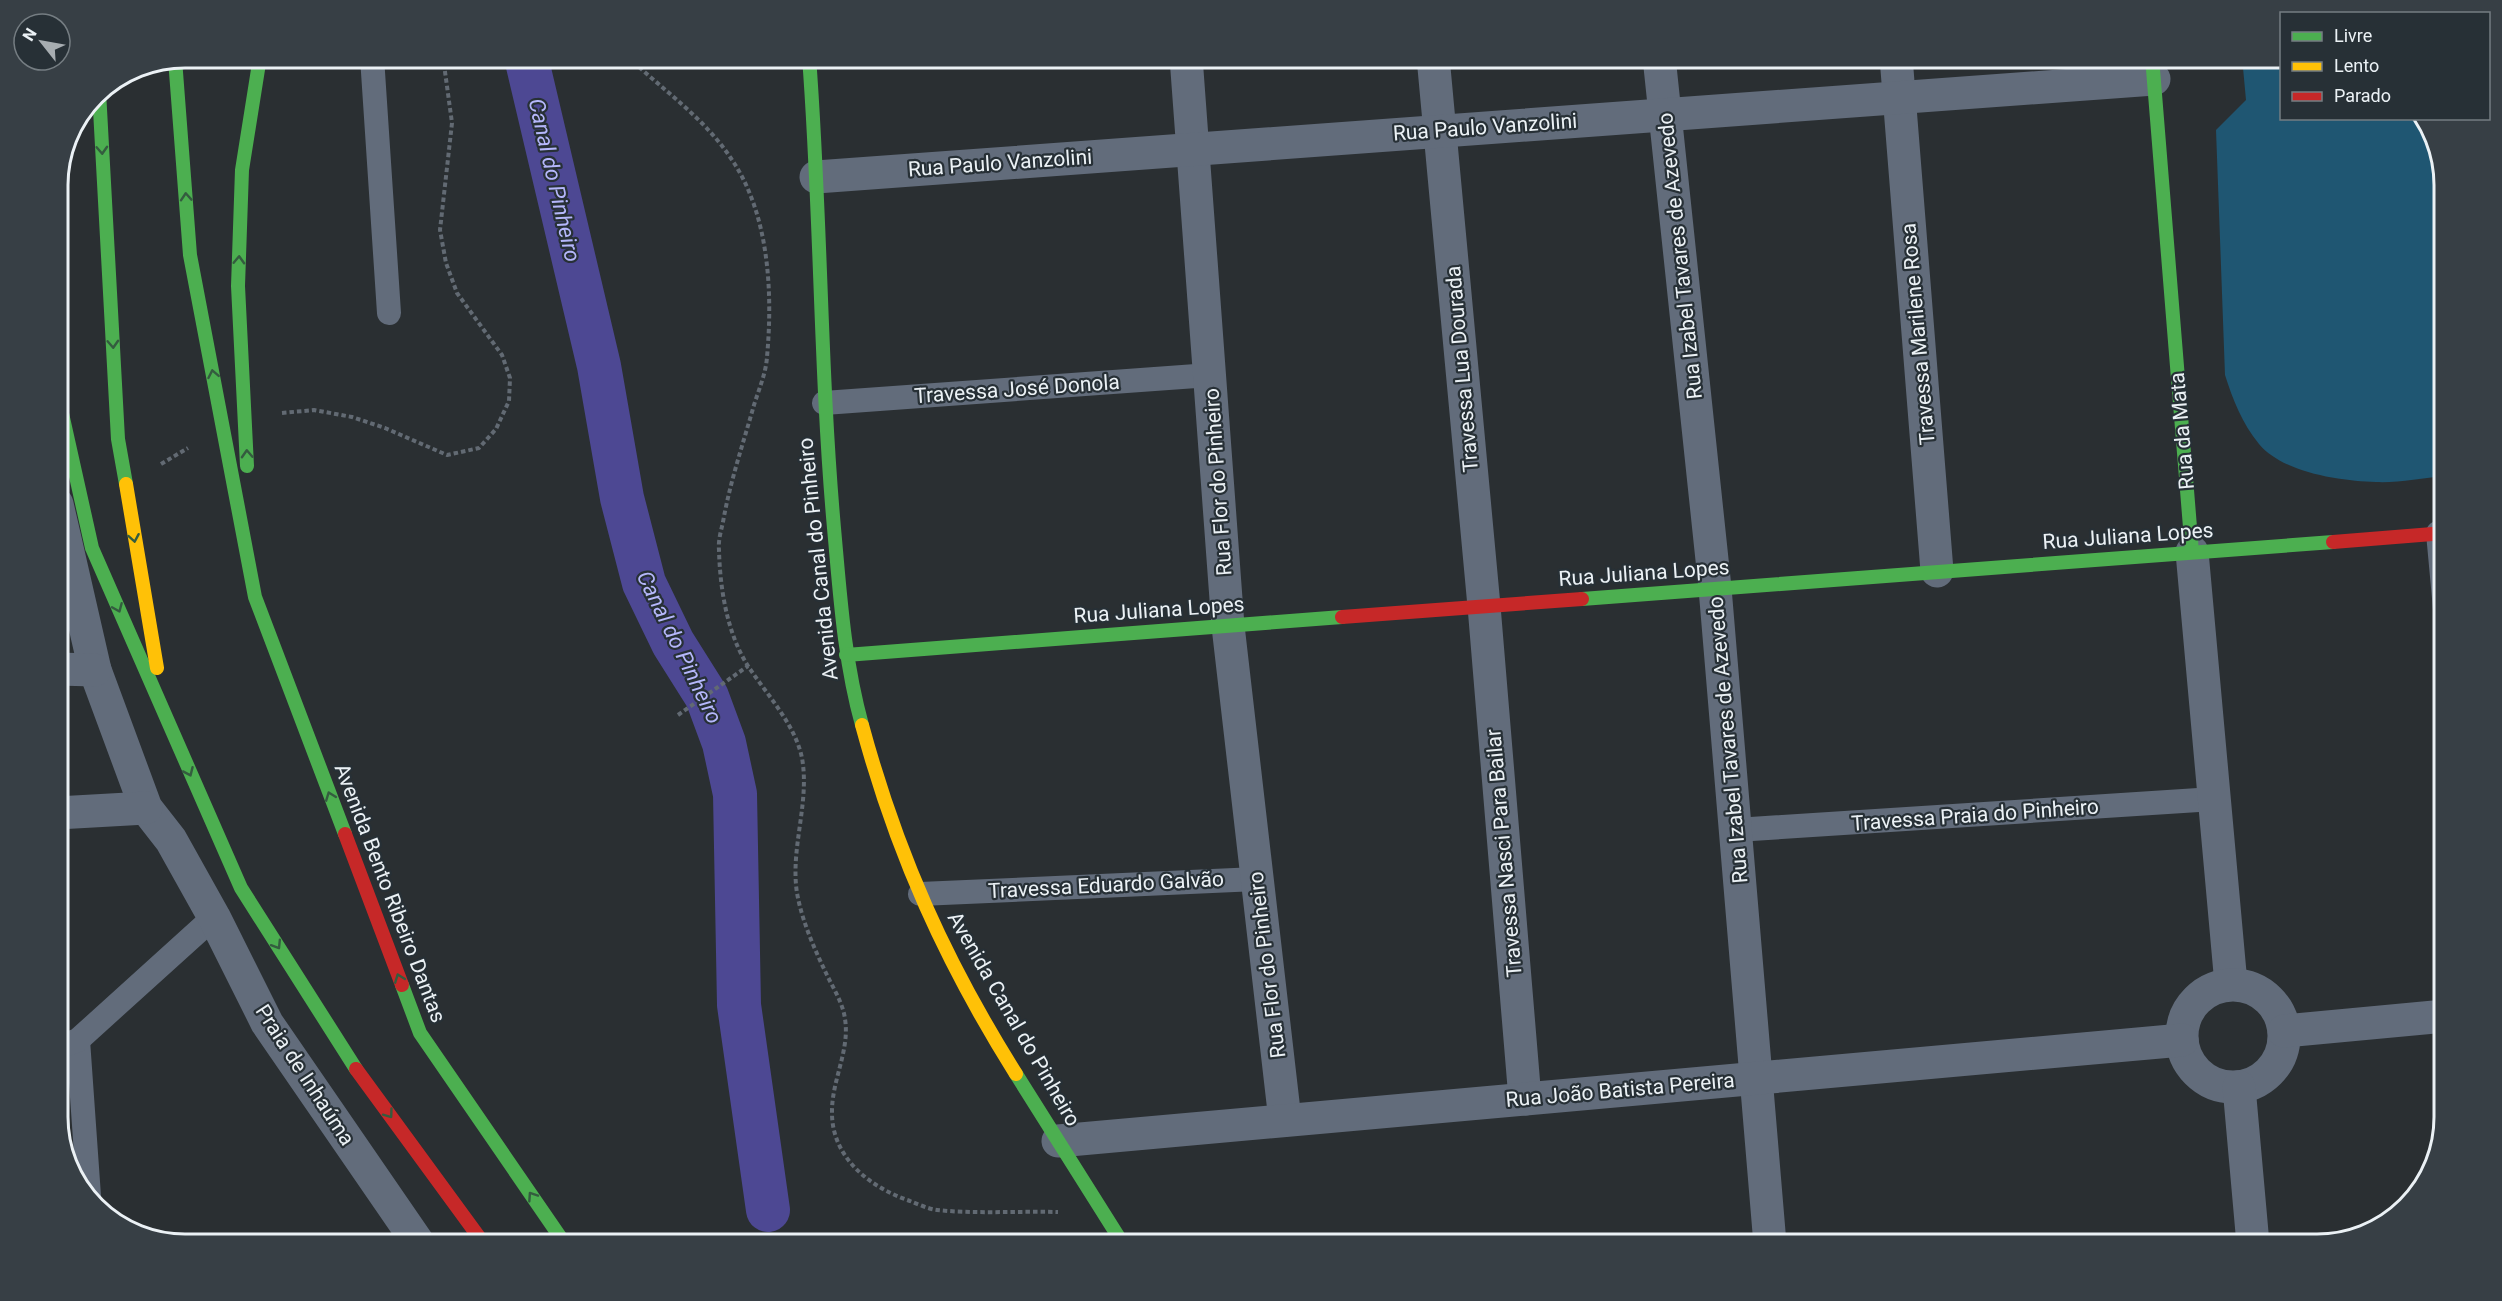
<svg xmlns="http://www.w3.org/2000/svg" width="2502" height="1301" font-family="Roboto,sans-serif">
  <rect width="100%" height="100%" fill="#2a2f32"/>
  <path fill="#1f5672" d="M2242 57H2281L2282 118 2425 119 2445 176V476C2422 478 2398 483 2376 482 2341 481 2283 473 2259 444 2242 423 2233 400 2225 375L2216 130 2246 100Z"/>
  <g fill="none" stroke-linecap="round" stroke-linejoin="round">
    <polyline stroke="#4d4893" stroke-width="44" points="526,57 599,366 622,498 644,583 673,643 707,697 724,743 735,794 739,1005 768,1210"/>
    <g stroke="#626a73" stroke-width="4" stroke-dasharray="4.5 3" stroke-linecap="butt">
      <path d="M628 57C662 89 704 118 730 157 769 212 773 291 767 357 766 373 759 389 754 405 743 444 730 482 723 522 721 531 718 541 719 550 720 589 727 633 748 666 767 695 795 724 802 758 810 803 790 848 797 893 802 921 814 948 826 973 833 988 843 1003 845 1019 850 1050 832 1080 832 1111 831 1157 869 1187 910 1201 918 1204 928 1209 937 1210 975 1214 1019 1211 1058 1212"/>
      <polyline points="282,413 314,410 352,417 385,428 447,455 479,448 496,429 509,401 510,378 502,355 457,293 446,263 440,230 452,123 443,57"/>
      <polyline points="161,464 188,448"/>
      <polyline points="678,715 748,666"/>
    </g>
    <g stroke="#626c7b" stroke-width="24">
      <polyline points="372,57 389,313"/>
      <polyline points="824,403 1210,375"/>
      <polyline points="2438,533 2445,609"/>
      <polyline points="1736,830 2214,799"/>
      <polyline points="920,894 1257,879"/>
      <polyline points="78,1040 89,1196"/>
      <polyline points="57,1048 78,1040 214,917"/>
    </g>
    <g stroke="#626c7b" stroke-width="33">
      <polyline points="1186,57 1228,626 1285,1120"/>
      <polyline points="1433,57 1484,606 1525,1099"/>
      <polyline points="1659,57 1715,588 1770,1244"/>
      <polyline points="1896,57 1937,571"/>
      <polyline points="816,177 2154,79"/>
      <polyline points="57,504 95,670 146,808 171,840 214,917 267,1023 419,1244"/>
      <polyline points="2192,552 2231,984"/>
      <polyline points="57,669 95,670"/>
      <polyline points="57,813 146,808"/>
      <circle cx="2233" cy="1036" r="51"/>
      <polyline points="2284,1031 2445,1016"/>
      <polyline points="2239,1087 2253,1244"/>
      <polyline points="1058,1141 2182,1040"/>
    </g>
    <g stroke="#4caf50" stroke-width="14">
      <path d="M809 57C821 214 820 371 834 528 840 594 844 660 862 725"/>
      <polyline points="2152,57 2192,552"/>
      <polyline points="175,59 190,255 255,597 345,834"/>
      <polyline points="99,91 118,439 126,484"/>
      <polyline points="57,391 92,548 241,888 356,1069"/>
      <polyline points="247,466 238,286 242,170 260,57"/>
      <polyline points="1582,599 2333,542"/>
      <polyline points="846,655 1342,617"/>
      <polyline points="402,985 420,1033 565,1244"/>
      <polyline points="1016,1074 1123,1244"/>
    </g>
    <g stroke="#ffc107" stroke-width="14">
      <polyline points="126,484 157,668"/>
      <path d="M862 725C897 854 945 961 1016 1074"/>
    </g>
    <g stroke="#c62828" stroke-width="14">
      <polyline points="2333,542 2445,533"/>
      <polyline points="1342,617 1582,599"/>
      <polyline points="345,834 402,985"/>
      <polyline points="356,1069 484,1244"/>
    </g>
  </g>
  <defs><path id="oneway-chevron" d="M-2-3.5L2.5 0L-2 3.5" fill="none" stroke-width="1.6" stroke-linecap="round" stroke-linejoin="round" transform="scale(1.5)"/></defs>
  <g stroke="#345c3f">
    <use href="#oneway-chevron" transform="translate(102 150) rotate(87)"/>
    <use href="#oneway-chevron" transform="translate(186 197) rotate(-94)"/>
    <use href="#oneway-chevron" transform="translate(239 260) rotate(-88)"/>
    <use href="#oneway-chevron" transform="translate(113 344) rotate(87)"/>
    <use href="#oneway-chevron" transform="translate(213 374) rotate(-101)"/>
    <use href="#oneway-chevron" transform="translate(247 454) rotate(-93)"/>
    <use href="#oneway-chevron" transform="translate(134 538) rotate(80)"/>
    <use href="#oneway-chevron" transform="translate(118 608) rotate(67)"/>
    <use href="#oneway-chevron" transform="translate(189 772) rotate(66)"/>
    <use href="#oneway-chevron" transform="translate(330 796) rotate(-111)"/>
    <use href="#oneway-chevron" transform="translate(277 945) rotate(58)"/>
    <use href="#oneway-chevron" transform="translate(399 978) rotate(-111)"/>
    <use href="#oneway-chevron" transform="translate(389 1114) rotate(54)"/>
    <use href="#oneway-chevron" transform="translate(532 1196) rotate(-124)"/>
  </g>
  <g text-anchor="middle" stroke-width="4.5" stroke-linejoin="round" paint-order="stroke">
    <g font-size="21" fill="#ebf1f5" stroke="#273036">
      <text transform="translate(1485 127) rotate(-4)" y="7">Rua Paulo Vanzolini</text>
      <text transform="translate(1000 163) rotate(-4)" y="7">Rua Paulo Vanzolini</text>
      <text transform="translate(1680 256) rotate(-96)" y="7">Rua Izabel Tavares de Azevedo</text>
      <text transform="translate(1918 334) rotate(-95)" y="7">Travessa Marilene Rosa</text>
      <text transform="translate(1462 369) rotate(-95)" y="7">Travessa Lua Dourada</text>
      <text transform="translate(1017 389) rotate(-4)" y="7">Travessa José Donola</text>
      <text transform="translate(2182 431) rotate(-95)" y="7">Rua da Mata</text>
      <text transform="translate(1218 482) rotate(-94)" y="7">Rua Flor do Pinheiro</text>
      <text transform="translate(2128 536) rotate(-4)" y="7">Rua Juliana Lopes</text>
      <text transform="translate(818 559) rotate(-96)" y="7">Avenida Canal do Pinheiro</text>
      <text transform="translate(1644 573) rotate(-4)" y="7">Rua Juliana Lopes</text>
      <text transform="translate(1159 610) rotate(-4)" y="7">Rua Juliana Lopes</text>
      <text transform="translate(1728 740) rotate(-95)" y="7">Rua Izabel Tavares de Azevedo</text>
      <text transform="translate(1975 815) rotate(-4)" y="7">Travessa Praia do Pinheiro</text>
      <text transform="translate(1504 853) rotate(-95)" y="7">Travessa Nasci Para Bailar</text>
      <text transform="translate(1106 885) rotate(-3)" y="7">Travessa Eduardo Galvão</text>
      <text transform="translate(390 893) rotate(69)" y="7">Avenida Bento Ribeiro Dantas</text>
      <text transform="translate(1267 965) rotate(-97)" y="7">Rua Flor do Pinheiro</text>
      <text transform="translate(1014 1019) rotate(60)" y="7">Avenida Canal do Pinheiro</text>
      <text transform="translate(305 1075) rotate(57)" y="7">Praia de Inhaúma</text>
      <text transform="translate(1620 1090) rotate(-5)" y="7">Rua João Batista Pereira</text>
    </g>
    <g font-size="22" font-style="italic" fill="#b5b7fb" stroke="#273036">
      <text transform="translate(555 180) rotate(77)" y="8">Canal do Pinheiro</text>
      <text transform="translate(680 647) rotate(64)" y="8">Canal do Pinheiro</text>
    </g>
  </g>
  <path d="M0 0H2502V1301H0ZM185 68H2317A117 117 0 0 1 2434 185V1117A117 117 0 0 1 2317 1234H185A117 117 0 0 1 68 1117V185A117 117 0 0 1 185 68Z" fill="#373f45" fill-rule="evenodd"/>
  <path fill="none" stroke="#ebf1f5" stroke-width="3" d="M185 68H2317A117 117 0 0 1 2434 185V1117A117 117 0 0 1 2317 1234H185A117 117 0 0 1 68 1117V185A117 117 0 0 1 185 68Z"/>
  <rect x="2280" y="12" width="210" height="108" fill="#273036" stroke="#757d82" stroke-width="1.5"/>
  <rect x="2292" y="32" width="30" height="9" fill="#4caf50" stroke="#757d82" stroke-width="1.5"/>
  <text x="2334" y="42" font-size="18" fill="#ebf1f5">Livre</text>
  <rect x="2292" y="62" width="30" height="9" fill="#ffc107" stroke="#757d82" stroke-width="1.5"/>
  <text x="2334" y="72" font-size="18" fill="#ebf1f5">Lento</text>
  <rect x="2292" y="92" width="30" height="9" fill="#c62828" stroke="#757d82" stroke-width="1.5"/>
  <text x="2334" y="102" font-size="18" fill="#ebf1f5">Parado</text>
  <g transform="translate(42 42) rotate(301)"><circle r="28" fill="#273036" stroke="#757d82" stroke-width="1.5"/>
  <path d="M0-4.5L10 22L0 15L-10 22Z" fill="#a7adb1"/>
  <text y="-9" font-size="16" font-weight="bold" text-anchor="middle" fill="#ebf1f5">N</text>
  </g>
</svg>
